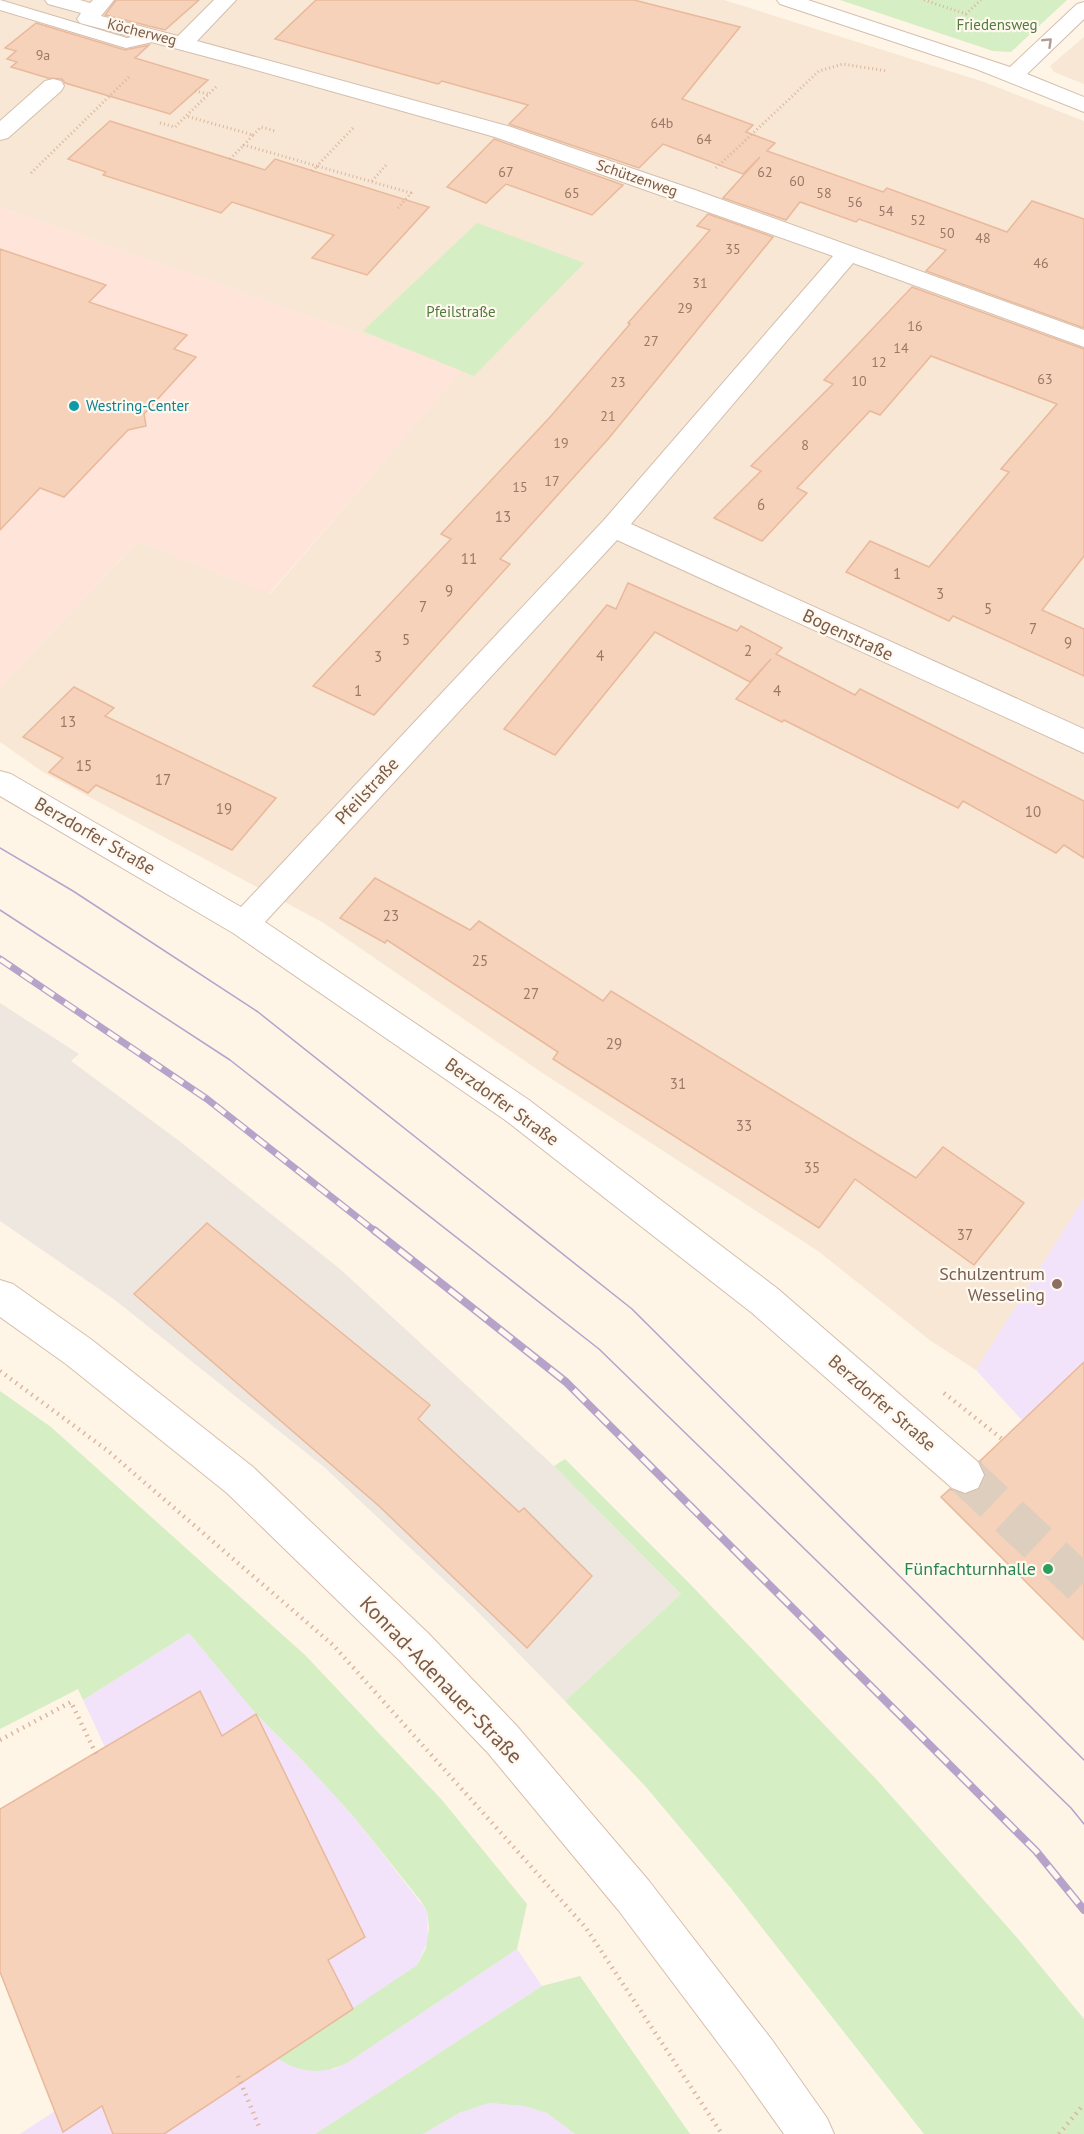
<svg xmlns="http://www.w3.org/2000/svg" width="1084" height="2134" font-family="'PT Sans',sans-serif">
  <rect width="100%" height="100%" fill="#fef5e6"/>
  <g fill="#f7e7d4">
    <polygon points="0,0 724,0 984,82 1084,121 1084,1198 976,1370 931,1341 818,1251 544,1074 322,922 43,772 0,742 0,687 138,541 270,594 462,370 0,207"/>
    <polygon points="1084,37 1084,84 1054,72 1050,66"/>
  </g>
  <polygon fill="#ffe4da" points="0,207 463,370 269,594 138,541 0,687"/>
  <polygon fill="#eee7e0" points="0,1003 79,1054 71,1061 178,1140 340,1269 554,1466 681,1594 565,1701 473,1607 324,1467 115,1300 0,1221"/>
  <g fill="#f2e3fb">
    <polygon points="1084,1198 1084,1488 976,1370"/>
    <polygon points="189,1633 256,1714 303,1761 354,1817 427,1911 428,1941 417,1965 353,2009 332,2070 347,2063 517,1949 542,1986 315,2134 20,2134 55,2111 0,1809 105,1747 83,1700"/>
    <polygon points="489,2103 524,2106 547,2113 575,2134 423,2134 459,2113"/>
  </g>
  <g fill="#d5eec3">
    <polygon points="840,0 1067,0 1011,52 993,51"/>
    <polygon points="477,223 584,263 474,376 363,331"/>
    <path d="M0 1391 51 1427 305 1655 442 1800 527 1904 517 1949 347 2063C322 2075 301 2073 278 2059L417 1965 426 1948 429 1928 427 1911 420 1900 354 1817 303 1761 256 1714 189 1633 83 1700 78 1689 0 1729Z"/>
    <polygon points="565,1459 691,1585 877,1780 1019,1940 1084,2019 1084,2134 924,2134 730,1887 646,1787 565,1701 681,1594 554,1466"/>
    <polygon points="580,1976 690,2134 575,2134 547,2113 524,2106 489,2103 459,2113 423,2134 315,2134 542,1986"/>
  </g>
  <g fill="#f6d2bb" stroke="#eab89a" stroke-width="1.5">
    <polygon points="116,0 199,0 165,30 105,15"/>
    <polygon points="316,0 634,0 740,27 682,99 753,125 746,132 775,143 767,151 883,192 887,188 1007,232 1032,201 1084,219 1084,328 926,271 946,250 859,219 856,222 800,202 786,220 723,198 760,157 743,174 663,144 639,168 509,124 528,105 442,81 438,84 275,39"/>
    <polygon points="36,23 125,50 149,45 135,58 208,80 170,114 65,83 62,79 48,78 11,67 17,62 7,59 16,51 5,48"/>
    <polygon points="110,121 265,170 275,159 429,207 367,275 312,258 334,235 232,202 221,213 103,175 106,172 68,159"/>
    <polygon points="494,139 623,185 592,215 506,184 486,203 447,187"/>
    <polygon points="708,214 773,237 609,438 500,559 510,564 374,715 313,686 451,539 441,534 551,416 630,324 628,323 710,230 697,226"/>
    <polygon points="0,249 106,285 89,302 187,335 174,349 196,357 144,414 146,426 128,430 64,497 40,488 0,530"/>
    <polygon points="912,287 1084,349 1084,556 1042,610 1084,629 1084,676 953,616 949,621 846,572 870,541 929,567 1009,472 1001,469 1057,404 931,356 880,415 870,411 797,488 807,493 762,541 714,518 761,471 751,466 833,384 824,380"/>
    <polygon points="628,583 737,631 741,626 782,648 776,654 855,695 860,689 1084,801 1084,858 1064,845 1056,853 963,801 958,808 784,720 782,722 736,699 771,659 750,682 655,632 555,755 504,729 607,605 616,609"/>
    <polygon points="74,687 114,708 105,716 276,798 232,850 96,785 88,793 49,772 63,758 23,737"/>
    <polygon points="375,878 470,930 479,921 603,1001 611,991 916,1178 943,1147 1024,1203 974,1265 855,1179 819,1228 553,1059 558,1052 387,940 385,943 340,918"/>
    <polygon points="207,1223 430,1405 418,1419 519,1512 524,1508 592,1576 527,1648 379,1506 134,1294"/>
    <polygon points="1084,1362 1084,1640 941,1497 950,1489 964,1495 980,1489 986,1474 980,1461"/>
    <polygon points="200,1691 222,1736 256,1714 365,1937 328,1960 353,2009 164,2134 113,2134 102,2106 63,2132 0,1972 0,1809"/>
  </g>
  <g fill="none" stroke-linecap="round" stroke-linejoin="round">
    <polyline stroke="#ddcebe" stroke-width="40" stroke-dasharray="40 20" stroke-linecap="butt" points="965,1475 1084,1586"/>
    <defs>
      <polygon id="service" points="0,0 127,38 155,32 163,37 161,40 126,48 0,10"/>
      <g id="minor">
        <polygon points="45,0 80,0 90,3 93,0 114,0 101,16 178,36 214,0 236,0 197,41 511,127 695,190 1084,330 1084,347 853,263 631,524 1084,729 1084,753 617,540 265,922 529,1100 778,1289 978,1462 984,1475 978,1488 965,1493 952,1488 752,1313 505,1120 233,933 0,796 0,771 11,774 241,907 604,520 833,256 495,137 238,65 80,23 77,19 81,13 48,4"/>
        <polygon points="777,0 808,0 1010,67 1077,4 1084,2 1084,19 1027,74 1084,97 1084,112 976,69 780,4"/>
        <polygon points="53,79 61,81 64,86 61,91 8,138 0,140 0,121 45,81"/>
      </g>
      <polygon id="secondary" points="0,1280 13,1284 92,1340 253,1467 428,1633 516,1725 649,1881 772,2040 827,2118 834,2134 784,2134 740,2072 619,1911 488,1753 400,1661 227,1493 66,1364 0,1317"/>
    </defs>
    <use href="#service" stroke="#d4bead" stroke-width="2"/>
    <use href="#minor" stroke="#d4bead" stroke-width="2"/>
    <use href="#secondary" stroke="#d8beaa" stroke-width="2"/>
    <g stroke="#dcb59e" stroke-width="3" stroke-dasharray="1 3" stroke-linecap="butt">
      <polyline points="924,0 966,14 981,0"/>
      <polyline points="216,87 186,116 253,135 244,145 317,166 354,127"/>
      <polyline points="195,91 208,94"/>
      <polyline points="160,123 175,127 186,116"/>
      <polyline points="253,135 261,127 275,131"/>
      <polyline points="230,159 244,145"/>
      <polyline points="716,168 819,71 843,64 887,71"/>
      <polyline points="312,171 317,166 411,193 398,208"/>
      <polyline points="31,173 131,75"/>
      <polyline points="372,181 388,163"/>
    </g>
    <g stroke="#dcb59e" stroke-width="4.5" stroke-dasharray="1.5 5" stroke-linecap="butt">
      <polyline points="0,1371 108,1451 333,1645 586,1928 722,2134"/>
      <polyline points="944,1393 1002,1439"/>
      <polyline points="0,1740 71,1702 97,1756"/>
      <polyline points="238,2076 260,2129"/>
      <polyline points="1059,2134 1084,2104"/>
    </g>
    <use href="#service" fill="#fff" fill-rule="evenodd"/>
    <use href="#minor" fill="#fff" fill-rule="evenodd"/>
    <use href="#secondary" fill="#fff" fill-rule="evenodd"/>
    <g stroke="#b7a3ca" stroke-width="1.5">
      <polyline points="0,848 73,891 258,1012 632,1309 1084,1760"/>
      <polyline points="0,910 230,1060 599,1349 1071,1808 1084,1824"/>
    </g>
    <defs>
      <polyline id="rail-far1" points="0,959 207,1099 376,1232"/>
      <polyline id="rail" points="374,1230 566,1382 1036,1851 1084,1910"/>
    </defs>
    <use href="#rail-far1" stroke="#b7a3ca" stroke-width="7"/>
    <use href="#rail" stroke="#b7a3ca" stroke-width="8"/>
    <use href="#rail-far1" stroke="#fff8ef" stroke-width="4.5" stroke-dasharray="13" stroke-linecap="butt"/>
    <use href="#rail" stroke="#fff8ef" stroke-width="5" stroke-dasharray="16" stroke-linecap="butt"/>
  </g>
  <defs><path id="oneway-chevron" d="M-2-3.5L2.5 0L-2 3.5" fill="none" stroke-width="1.6" stroke-linecap="round" stroke-linejoin="round" transform="scale(1.5)"/></defs>
  <use stroke="#b09c91" href="#oneway-chevron" transform="translate(1048 42) rotate(-44)"/>
  <circle fill="#0f9aa8" stroke="#fff8ef" stroke-width="2" cx="74" cy="406" r="6"/>
  <circle fill="#8d6e63" stroke="#fff8ef" stroke-width="2" cx="1057" cy="1284" r="6"/>
  <circle fill="#2e9e5b" stroke="#fff8ef" stroke-width="2" cx="1048" cy="1569" r="6"/>
  <g text-anchor="middle" stroke-width="4.5" stroke-linejoin="round" paint-order="stroke">
    <g font-size="14" fill="#9a7865">
      <text x="43" y="60">9a</text>
      <text x="662" y="128">64b</text>
      <text x="704" y="144">64</text>
      <text x="506" y="177">67</text>
      <text x="765" y="177">62</text>
      <text x="797" y="186">60</text>
      <text x="572" y="198">65</text>
      <text x="824" y="198">58</text>
      <text x="855" y="207">56</text>
      <text x="886" y="216">54</text>
      <text x="918" y="225">52</text>
      <text x="947" y="238">50</text>
      <text x="983" y="243">48</text>
      <text x="733" y="254">35</text>
      <text x="1041" y="268">46</text>
      <text x="700" y="288">31</text>
      <text x="685" y="313">29</text>
      <text x="915" y="331">16</text>
      <text x="651" y="346">27</text>
      <text x="901" y="353">14</text>
      <text x="879" y="367">12</text>
      <text x="1045" y="384">63</text>
      <text x="859" y="386">10</text>
      <text x="618" y="387">23</text>
      <text x="608" y="421">21</text>
      <text x="561" y="448">19</text>
      <text x="805" y="450">8</text>
      <text x="552" y="486">17</text>
      <text x="520" y="492">15</text>
    </g>
    <g font-size="15" fill="#4f7b3c" stroke="#fff8ef">
      <text x="997" y="30">Friedensweg</text>
      <text x="461" y="317">Pfeilstraße</text>
    </g>
    <g font-size="15" fill="#7b5a48" stroke="#fff8ef">
      <text transform="translate(142 32) rotate(14)" y="5">Köcherweg</text>
      <text transform="translate(637 178) rotate(19)" y="5">Schützenweg</text>
    </g>
    <g font-size="15" fill="#0d838f" stroke="#fff8ef" text-anchor="start">
      <text x="86" y="411">Westring-Center</text>
    </g>
    <g font-size="15" fill="#9a7865">
      <text x="761" y="510">6</text>
      <text x="503" y="522">13</text>
      <text x="469" y="564">11</text>
      <text x="897" y="579">1</text>
      <text x="449" y="596">9</text>
      <text x="940" y="599">3</text>
      <text x="423" y="612">7</text>
      <text x="988" y="614">5</text>
      <text x="1033" y="634">7</text>
      <text x="406" y="645">5</text>
      <text x="1068" y="648">9</text>
      <text x="748" y="656">2</text>
      <text x="600" y="661">4</text>
      <text x="378" y="662">3</text>
      <text x="358" y="696">1</text>
      <text x="777" y="696">4</text>
      <text x="68" y="727">13</text>
      <text x="84" y="771">15</text>
      <text x="163" y="785">17</text>
      <text x="224" y="814">19</text>
      <text x="1033" y="817">10</text>
      <text x="391" y="921">23</text>
      <text x="480" y="966">25</text>
      <text x="531" y="999">27</text>
      <text x="614" y="1049">29</text>
      <text x="678" y="1089">31</text>
      <text x="744" y="1131">33</text>
      <text x="812" y="1173">35</text>
      <text x="965" y="1240">37</text>
    </g>
    <g font-size="18" fill="#7b5a48" stroke="#fff8ef">
      <text transform="translate(848 635) rotate(25)" y="6">Bogenstraße</text>
      <text transform="translate(367 791) rotate(-47)" y="6">Pfeilstraße</text>
      <text transform="translate(95 836) rotate(30)" y="6">Berzdorfer Straße</text>
      <text transform="translate(502 1102) rotate(36)" y="6">Berzdorfer Straße</text>
      <text transform="translate(882 1403) rotate(41)" y="6">Berzdorfer Straße</text>
    </g>
    <g font-size="18" fill="#785e54" stroke="#fff8ef" text-anchor="end">
      <text x="1045" y="1280">Schulzentrum<tspan x="1045" dy="21">Wesseling</tspan></text>
    </g>
    <g font-size="18" fill="#27864d" stroke="#fff8ef" text-anchor="end">
      <text x="1036" y="1575">Fünfachturnhalle</text>
    </g>
    <g font-size="21" fill="#7b5a48" stroke="#fff8ef">
      <text transform="translate(441 1680) rotate(46)" y="7">Konrad-Adenauer-Straße</text>
    </g>
  </g>
</svg>
